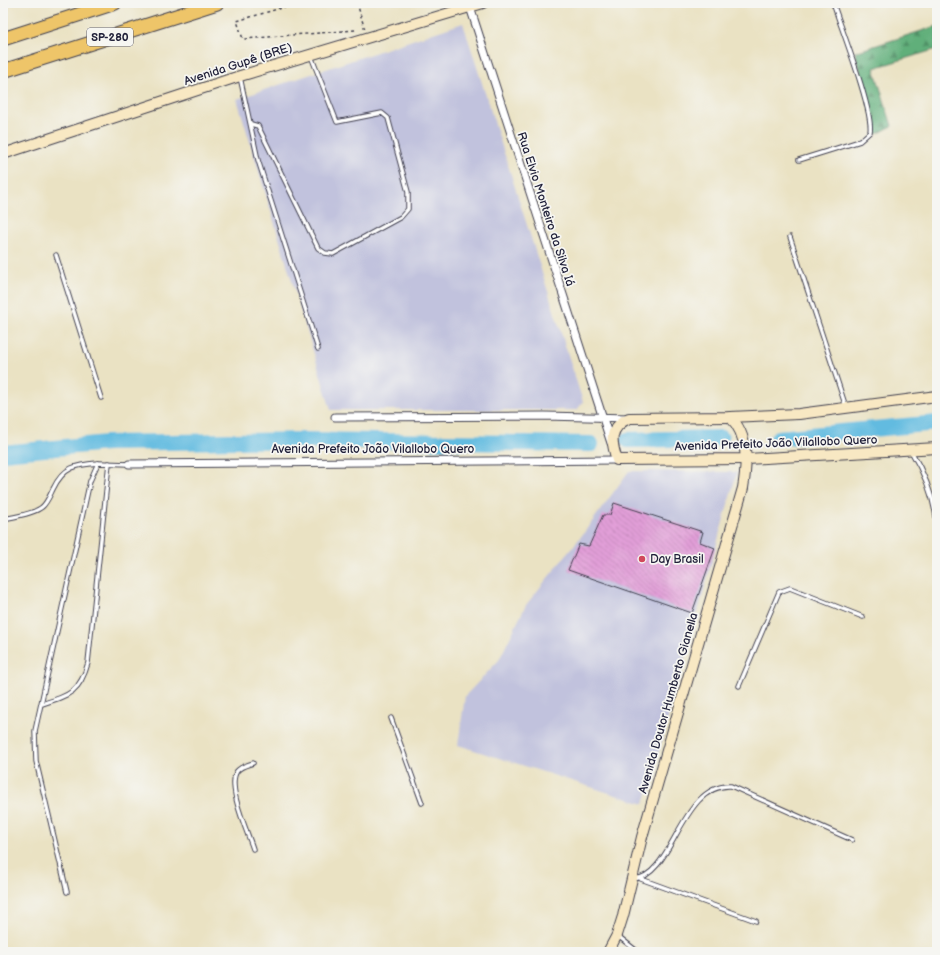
<svg xmlns="http://www.w3.org/2000/svg" width="940" height="955" font-family="'Balsamiq Sans',sans-serif">
  <defs>
    <pattern id="forest-firs" width="22" height="20" patternUnits="userSpaceOnUse"><rect width="22" height="20" fill="#60af7a"/><path d="M5 1l3.5 6h-7zM16 11l3.5 6h-7z" fill="#4f8e65"/></pattern>
    <pattern id="building-back-hatch" width="6" height="6" patternUnits="userSpaceOnUse"><rect width="6" height="6" fill="#e29fd8"/><path d="M-1 5l2 2M0 0l6 6M5-1l2 2" fill="none" stroke="#b781b0"/></pattern>
  </defs>
  <rect width="100%" height="100%" fill="#f6f6f2"/>
  <filter id="ink" filterUnits="userSpaceOnUse"><feTurbulence type="fractalNoise" baseFrequency=".025" numOctaves="2"/><feDisplacementMap in="SourceGraphic" scale="8" xChannelSelector="R" yChannelSelector="G"/><feConvolveMatrix kernelMatrix="1 2 1 2 8 2 1 2 1" color-interpolation-filters="sRGB"/></filter>
  <filter id="wash" filterUnits="userSpaceOnUse"><feTurbulence type="fractalNoise" baseFrequency=".012" numOctaves="4" result="noise"/><feDisplacementMap in="SourceGraphic" scale="16" xChannelSelector="R" yChannelSelector="G"/><feGaussianBlur stdDeviation="0.9" result="paint"/><feColorMatrix in="noise" values="0 0 0 0 0 0 0 0 0 0 0 0 0 0 0 0 0 1.4 0 .05"/><feComposite in="paint" operator="in"/></filter>
  <g filter="url(#wash)">
    <rect width="100%" height="100%" fill="#eae2c3"/>
    <g fill="#c1c2dd">
      <polygon points="463,23 583,402 577,410 331,410 237,99"/>
      <polygon points="629,471 737,472 644,804 458,745 465,696 499,660 526,605 583,534"/>
    </g>
    <polygon fill="url(#forest-firs)" stroke="#41685a" points="937,26 937,49 874,68 892,126 877,134 855,52"/>
    <g fill="none" stroke-linecap="round" stroke-linejoin="round">
      <g stroke="#62bbe0" stroke-width="16">
        <polyline points="778,438 937,423"/>
        <polyline points="628,440 721,438"/>
        <polyline points="3,453 107,443 304,440 591,444"/>
      </g>
    </g>
    <g id="blocks">
      <polygon fill="url(#building-back-hatch)" points="614,503 703,532 700,542 715,548 692,613 568,570 579,544 589,546 603,515 610,515"/>
    </g>
  </g>
  <g filter="url(#ink)">
    <use href="#blocks" fill-opacity="0" stroke="#403f4f" stroke-width="1"/>
    <g fill="none" stroke-linecap="round" stroke-linejoin="round">
      <defs>
        <g id="lane">
          <polyline points="240,77 258,160 318,349"/>
          <polyline points="251,124 258,126 318,248 325,253 333,254 401,217 408,209 408,192 388,118 382,113 337,122 311,56"/>
          <path d="M799 160 860 141 870 132C874 112 841 27 833 3"/>
          <polyline points="790,237 846,407"/>
          <polyline points="56,255 101,398"/>
          <path d="M911 451C925 474 934 497 937 524"/>
          <path d="M3 519C13 517 34 514 42 507 47 503 50 495 53 489 64 466 76 465 98 463"/>
          <polyline points="739,686 779,592 790,588 863,617"/>
          <path d="M42 704C70 695 80 692 88 663L109 463"/>
          <polyline points="391,718 422,803"/>
          <path d="M253 763C248 765 241 766 237 771 226 786 248 833 253 849"/>
          <path d="M634 879C673 877 681 783 731 786L852 840"/>
          <polyline points="641,879 756,921"/>
          <polyline points="67,892 36,761 35,731 90,481 98,463 129,464"/>
          <polyline points="618,936 638,952"/>
        </g>
        <g id="street">
          <polyline points="470,7 611,443"/>
          <polyline points="335,417 545,416 629,418"/>
          <polyline points="129,464 617,460"/>
        </g>
        <g id="secondary">
          <polyline points="3,154 240,76 483,3"/>
          <path d="M937 396 799 414 730 417 629 418C608 428 611 442 617 460L747 459 937 448"/>
          <path d="M608 952 617 935 623 916 642 837 743 488C747 464 749 435 730 417"/>
        </g>
        <g id="highway">
          <polyline points="3,39 115,3"/>
          <polyline points="3,71 217,3"/>
        </g>
      </defs>
      <use href="#lane" stroke="#403f4f" stroke-width="5.5"/>
      <use href="#street" stroke="#403f4f" stroke-width="9"/>
      <use href="#secondary" stroke="#403f4f" stroke-width="12"/>
      <use href="#highway" stroke="#403f4f" stroke-width="15"/>
      <g stroke="#403f4f" stroke-width="1.5" stroke-dasharray="3 3" stroke-linecap="butt">
        <polyline points="298,3 237,21 243,39 356,30"/>
        <polyline points="357,3 365,30"/>
      </g>
      <use href="#lane" stroke="#fff" stroke-width="3.5"/>
      <use href="#street" stroke="#fff" stroke-width="7"/>
      <use href="#secondary" stroke="#f8e8c3" stroke-width="10"/>
      <use href="#highway" stroke="#eec569" stroke-width="13"/>
    </g>
  </g>
  <circle fill="#d1495b" stroke="#f6f6f2" stroke-width="1.5" cx="642" cy="559" r="4"/>
  <g text-anchor="middle" stroke-width="3.5" stroke-linejoin="round" paint-order="stroke">
    <rect fill="#f6f6f2" stroke="#626272" stroke-width="1" x="87" y="28" width="46" height="18" rx="3"/>
    <g font-size="11" font-weight="bold" fill="#22223b">
      <text x="110" y="41">SP-280</text>
    </g>
    <g font-size="12" fill="#22223b" stroke="#f6f6f2">
      <text transform="translate(238 64) rotate(-18)" y="4">Avenida Gupê (BRE)</text>
      <text transform="translate(546 209) rotate(72)" y="4">Rua Elvio Monteiro da Silva Iá</text>
      <text transform="translate(776 443) rotate(-2)" y="4">Avenida Prefeito João Vilallobo Quero</text>
      <text x="373" y="453">Avenida Prefeito João Vilallobo Quero</text>
      <text transform="translate(668 703) rotate(-74)" y="4">Avenida Doutor Humberto Gianella</text>
    </g>
    <g font-size="12" fill="#22223b" stroke="#f6f6f2" text-anchor="start">
      <text x="650" y="563">Day Brasil</text>
    </g>
  </g>
  <rect width="940" height="955" fill="none" stroke="#f6f6f2" stroke-width="16"/>
</svg>
